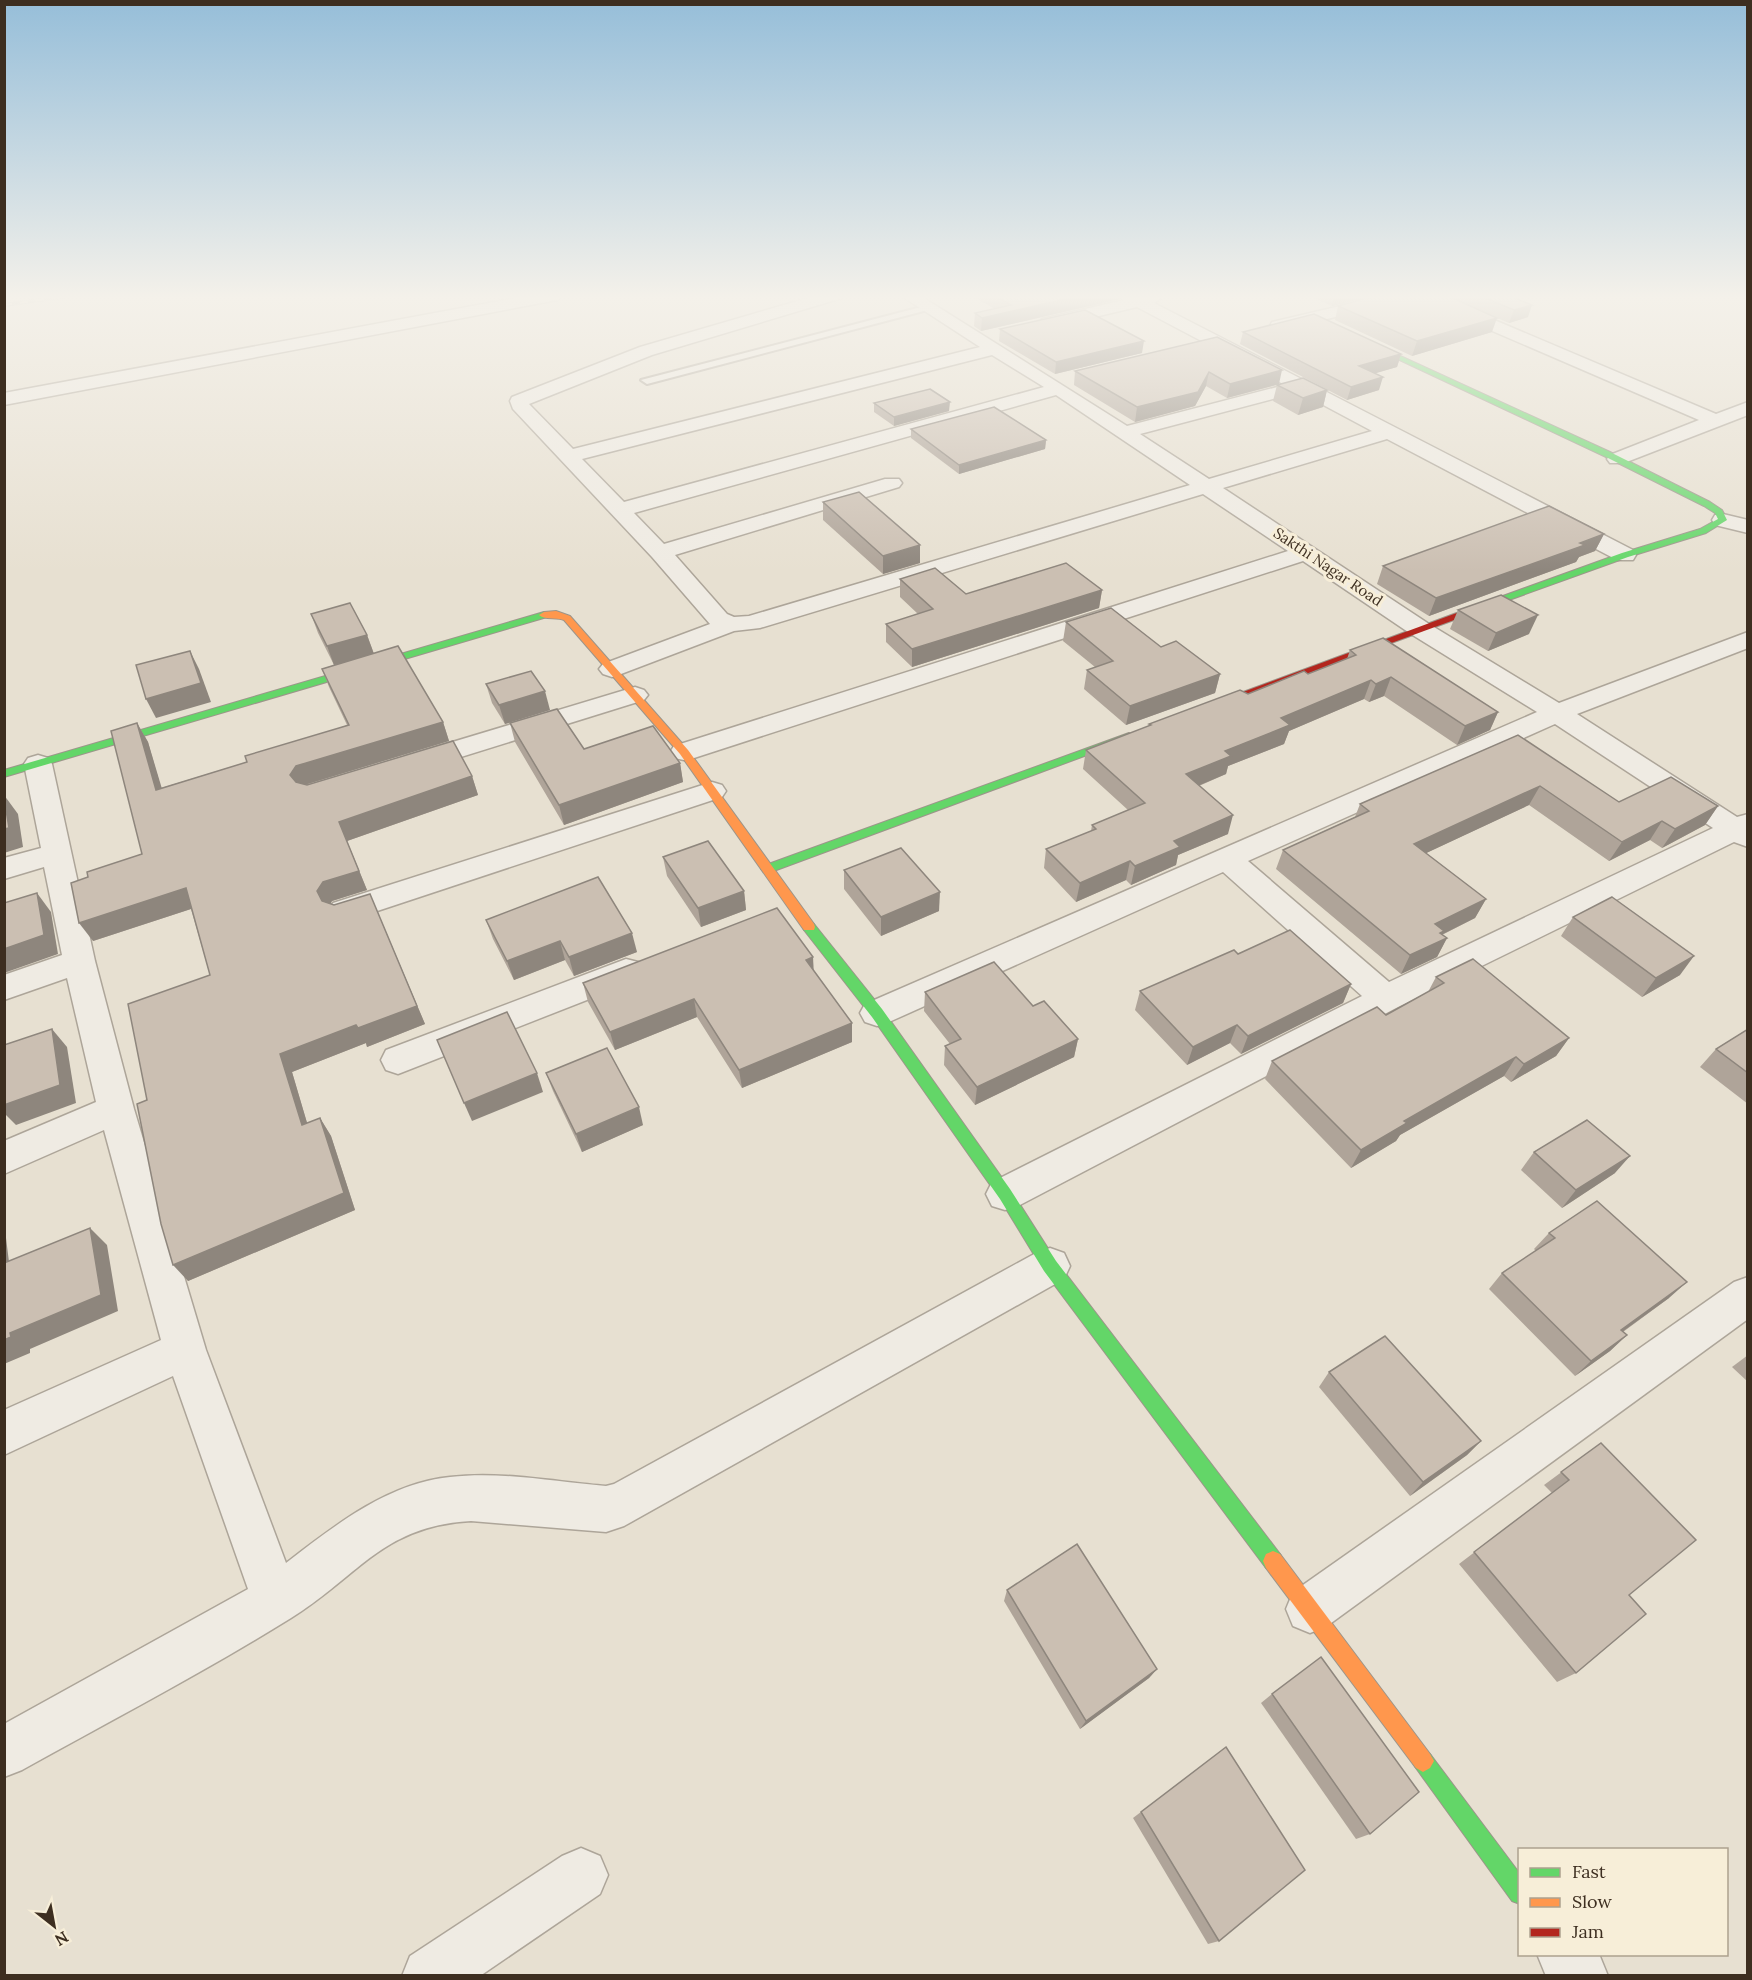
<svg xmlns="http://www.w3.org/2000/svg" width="1752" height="1980" font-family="Lora,serif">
  <rect width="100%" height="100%" fill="#e7e0d1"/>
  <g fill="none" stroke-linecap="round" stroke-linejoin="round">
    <defs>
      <polygon id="lane" points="925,306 935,308 647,384 641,380"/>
      <g id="street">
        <polygon points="531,295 565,295 557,300 4,405 4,393"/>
        <path d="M818 295H844L842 298 652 355 529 404 573 449 980 347 900 295H919L1127 426 1285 385 1137 307 1048 328 1040 323 1042 319 1124 300 1119 295H1159L1161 298 1154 303 1633 550 1636 555 1633 560H1617L1387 439 1223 488 1429 624 1559 703 1748 632V648L1577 714 1737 817 1748 814V847L1734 842 1398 1007 1018 1206 1005 1210 992 1206 986 1194 992 1182 1362 996 1223 872 889 1022 877 1026 865 1022 860 1013 865 1004 1537 712 1411 634 1303 561 694 758 684 760 674 758 670 752 674 746 1288 551 1203 494 760 628 734 631 621 674 612 677 603 674 599 669 603 664 710 624 652 557 513 409 510 401 512 397 640 347ZM992 355 1044 387 624 502 582 459ZM1299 392 1372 431 1209 479 1140 434ZM1056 395 1190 485 749 616 734 617 727 614 675 555 899 487 902 483 899 479H885L664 544 634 513ZM1555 724 1713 828 1389 982 1248 861Z"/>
        <polygon points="1387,295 1415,295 1413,298 1278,331 1270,326 1272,322"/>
        <polygon points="1452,302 1716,414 1748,402 1748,415 1624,463 1610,463 1607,459 1610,455 1699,420 1446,311 1444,307"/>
        <polygon points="1723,514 1748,520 1748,533 1715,525 1712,520 1715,515"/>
        <polygon points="635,687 644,690 648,695 644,700 416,771 406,768 402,762 406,756"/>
        <path d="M38 755 48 758 52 764 95 961 134 1109 206 1350 286 1563C334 1526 388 1483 450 1477 502 1471 555 1482 606 1486L614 1484 1036 1253 1050 1248 1064 1253 1070 1266 1064 1279 624 1526 606 1532 471 1521C382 1526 359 1576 291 1618 204 1672 112 1720 22 1770L4 1777V1724L248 1589 173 1376 4 1455V1410L161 1340 104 1130 4 1174V1141L96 1102 67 978 4 1000V975L62 955 44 867 4 879V858L41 848 24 764 28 758Z"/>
        <polygon points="712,782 722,785 726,791 722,797 344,922 333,919 328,911 333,903"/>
        <polygon points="626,959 638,962 642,971 638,980 398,1074 386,1070 381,1060 386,1050"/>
        <polygon points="1748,1277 1748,1319 1327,1626 1310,1633 1293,1626 1286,1609 1293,1592 1734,1282"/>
        <polygon points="581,1848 600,1856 608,1875 600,1894 480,1976 402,1976 410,1956 562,1856"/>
        <polygon points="1537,1954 1599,1954 1608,1976 1546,1976"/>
      </g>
      <g id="fast">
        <polygon points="1359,337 1610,452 1710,502 1722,510 1727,520 1706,533 1628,557 1484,609 1478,609 1478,605 1622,553 1700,529 1718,519 1715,513 1704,506 1604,456 1357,340 1357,338"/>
        <polygon points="544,612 549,615 547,617 4,777 4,770"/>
        <polygon points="1129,733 1134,736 1133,738 771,872 767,873 761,869 763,866"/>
        <polygon points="809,922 814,924 882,1009 1010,1189 1056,1261 1280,1554 1283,1561 1280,1568 1273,1571 1266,1568 1044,1271 1000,1199 872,1017 804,930 803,927"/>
        <polygon points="1423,1750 1430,1754 1520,1874 1520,1904 1512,1901 1416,1768 1412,1761 1416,1754"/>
      </g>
      <g id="slow">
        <path d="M556 611 570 616 688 750 814 924 815 927 814 930H804L680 754 564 620C556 617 544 620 539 615L544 612Z"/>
        <polygon points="1273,1551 1280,1554 1430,1754 1434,1761 1430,1768 1423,1772 1416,1768 1266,1568 1263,1561 1266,1554"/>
      </g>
      <polygon id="jam" points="1481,604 1484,605 1484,609 1206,711 1202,712 1197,709"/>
    </defs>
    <use href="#lane" stroke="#ada599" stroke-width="4"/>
    <use href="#street" stroke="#ada599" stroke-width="3"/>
    <use href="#fast" stroke="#9c958a" stroke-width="2"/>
    <use href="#slow" stroke="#9c958a" stroke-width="2"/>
    <use href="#jam" stroke="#9c958a" stroke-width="2"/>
    <use href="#lane" fill="#efebe3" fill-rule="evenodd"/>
    <use href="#street" fill="#efebe3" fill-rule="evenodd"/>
    <use href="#fast" fill="#63d668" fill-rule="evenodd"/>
    <use href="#slow" fill="#ff974d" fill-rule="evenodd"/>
    <use href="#jam" fill="#b3261e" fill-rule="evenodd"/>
    <defs>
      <polyline id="rail" points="4,305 75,295"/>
    </defs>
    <use href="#rail" stroke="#afaaa2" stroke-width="4"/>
    <use href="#rail" stroke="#f7eed8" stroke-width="2" stroke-dasharray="8" stroke-linecap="butt"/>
  </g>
  <g fill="#afa499">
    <polygon points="970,295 1120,295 1120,299 981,331 974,326 975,313 995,309"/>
    <polygon points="1307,295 1377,295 1332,306"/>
    <polygon points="1378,295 1507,295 1528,317 1509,323 1469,306 1492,332 1412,356 1335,320 1338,306"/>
    <polygon points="1000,329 1142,353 1055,374 999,341"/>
    <polygon points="1243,332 1401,354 1397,367 1375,373 1379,390 1347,400 1240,344"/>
    <polygon points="1217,337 1279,384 1327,390 1323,407 1298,415 1273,401 1277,385 1227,398 1206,386 1195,406 1135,422 1074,385 1075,371"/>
    <polygon points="874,403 949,411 894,426 874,412"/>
    <polygon points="911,429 1046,440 1045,449 959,474 911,438"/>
    <polygon points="823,502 920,563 883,574 823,520"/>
    <polygon points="1604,534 1595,551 1579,557 1576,562 1429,616 1377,584 1383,566"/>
    <polygon points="900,579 966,594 1102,590 1099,608 912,667 886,642 886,624 918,614 900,597"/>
    <polygon points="1458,610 1529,634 1488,651 1450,629"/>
    <polygon points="311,614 367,635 374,654 443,722 449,741 305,785 472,776 478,795 347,841 367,890 332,901 330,904 378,913 425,1024 367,1047 366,1043 292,1072 307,1123 320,1118 331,1136 355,1210 188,1281 147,1100 210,975 191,909 93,941 88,877 142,854 137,723 148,742 161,788 247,762 347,725 329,687 322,669 334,665 318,633"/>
    <polygon points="1066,622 1161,647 1220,674 1215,693 1126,725 1084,689 1087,670 1095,667 1063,641"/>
    <polygon points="1350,650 1498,712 1490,730 1457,745 1384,696 1369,702 1364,699 1289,731 1284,744 1228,766 1226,774 1199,786 1228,834 1178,855 1176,865 1131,885 1126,880 1076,902 1044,868 1046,849 1091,831 1092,825 1128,810 1083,769 1086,750 1149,726 1149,724 1248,694 1308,674 1347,659"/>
    <polygon points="486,684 550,710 505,724 492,703"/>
    <polygon points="510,723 584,749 680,763 683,782 564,825 515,742"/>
    <polygon points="1518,735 1619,802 1718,806 1705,825 1662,848 1650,840 1609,861 1529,805 1426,853 1486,899 1475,918 1442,935 1447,938 1437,957 1401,974 1276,869 1283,850 1355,817 1360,804"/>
    <polygon points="663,857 744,891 746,910 701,927 667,876"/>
    <polygon points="844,870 939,911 881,936 844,889"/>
    <polygon points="1573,917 1680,975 1642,997 1561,936"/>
    <polygon points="486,920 637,952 574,976 565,960 514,980 493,939"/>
    <polygon points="1238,954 1351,984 1343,1003 1241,1054 1230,1043 1187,1065 1135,1010 1140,991"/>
    <polygon points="814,971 852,1023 852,1042 742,1088 697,1017 615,1050 588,1002 583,983"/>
    <polygon points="1436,977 1569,1038 1556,1056 1511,1082 1504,1076 1400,1135 1396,1141 1351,1168 1265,1079 1272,1061 1386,1015 1428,992"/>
    <polygon points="925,992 1033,1006 1078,1039 1074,1057 975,1105 944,1065 945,1046 950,1044 924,1011"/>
    <polygon points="1748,1029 1748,1104 1700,1067 1716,1049"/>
    <polygon points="546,1073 643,1125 582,1152 553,1091"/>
    <polygon points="1534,1152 1615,1173 1562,1208 1521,1170"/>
    <polygon points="1549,1233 1669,1298 1623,1332 1627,1335 1610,1351 1575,1376 1489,1289 1502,1273 1536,1251 1534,1249"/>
    <polygon points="1748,1355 1748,1382 1732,1367"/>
    <polygon points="1329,1372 1481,1441 1467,1455 1410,1496 1319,1387"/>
    <polygon points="1601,1443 1629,1595 1576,1673 1557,1682 1459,1564 1552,1493 1544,1485"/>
    <polygon points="1007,1590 1157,1669 1149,1678 1080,1729 1004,1601"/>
    <polygon points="1272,1694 1370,1834 1356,1839 1261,1703"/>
    <polygon points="1226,1747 1219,1941 1208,1944 1133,1818"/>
  </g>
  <g fill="#8e867d">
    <polygon points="1083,295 1120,295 1120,299 981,331 982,318"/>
    <polygon points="1335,295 1377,295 1332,306"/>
    <polygon points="1532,305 1528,317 1509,323 1514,310"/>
    <polygon points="1497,318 1492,332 1412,356 1417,341"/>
    <polygon points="1144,341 1142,353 1055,374 1056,362"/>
    <polygon points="1401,354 1397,367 1356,379 1359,366"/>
    <polygon points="1282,370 1279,384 1227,398 1230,384"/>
    <polygon points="1209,372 1206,386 1195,406 1135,422 1137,407"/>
    <polygon points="1383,377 1379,390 1347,400 1351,387"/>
    <polygon points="1327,390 1323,407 1298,415 1303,398"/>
    <polygon points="950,402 949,411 894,426 894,417"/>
    <polygon points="1046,440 1045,449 959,474 959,465"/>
    <polygon points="1604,534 1595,551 1579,557 1576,562 1429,616 1436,598"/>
    <polygon points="920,545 920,563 883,574 883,556"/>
    <polygon points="1102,590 1099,608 912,667 912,649"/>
    <polygon points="1538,615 1529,634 1488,651 1496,633"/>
    <polygon points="367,635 374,654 334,665 327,646"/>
    <polygon points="190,651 199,669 211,702 156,718 146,699"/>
    <polygon points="1220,674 1215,693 1126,725 1130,706"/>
    <polygon points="1391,677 1384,696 1369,702 1376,684"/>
    <polygon points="1371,680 1364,699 1289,731 1284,744 1228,766 1226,774 1181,793 1186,774 1281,718"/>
    <polygon points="545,691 550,710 505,724 499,705"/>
    <polygon points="1498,712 1490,730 1457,745 1465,726"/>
    <polygon points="443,722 449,741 304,785 299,794 290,775 296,766"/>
    <polygon points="137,723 148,742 168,809 156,790"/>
    <polygon points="680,763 683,782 564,825 559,805"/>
    <polygon points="472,776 478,795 347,841 367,890 332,901 326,910 317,891 339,822"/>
    <polygon points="1540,786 1529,805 1405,863 1414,844"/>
    <polygon points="4,795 18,814 23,847 4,853"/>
    <polygon points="1718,806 1705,825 1662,848 1675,829"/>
    <polygon points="1233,815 1228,834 1178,855 1176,865 1131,885 1135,866 1174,841"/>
    <polygon points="1662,821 1650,840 1609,861 1622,842"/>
    <polygon points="1130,861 1126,880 1076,902 1080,883"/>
    <polygon points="186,888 197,907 93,941 79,923"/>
    <polygon points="744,891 746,910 701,927 698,908"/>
    <polygon points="940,892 939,911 881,936 881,917"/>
    <polygon points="37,893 51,912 58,954 4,973 4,949"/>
    <polygon points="370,894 425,1024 367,1047 366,1043 292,1072 313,1143 302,1125 280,1054"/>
    <polygon points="1486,899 1475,918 1441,935 1447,938 1437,957 1401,974 1410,955 1435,924"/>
    <polygon points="632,933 637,952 574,976 569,957"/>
    <polygon points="560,941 565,960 514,980 507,961"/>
    <polygon points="1694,956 1680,975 1642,997 1656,978"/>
    <polygon points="813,957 814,976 806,960"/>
    <polygon points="1351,984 1343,1003 1241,1054 1248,1036"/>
    <polygon points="694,999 697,1017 615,1050 610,1032"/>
    <polygon points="852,1023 852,1042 742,1088 739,1070"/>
    <polygon points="1237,1025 1230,1043 1187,1065 1193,1047"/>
    <polygon points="52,1029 67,1047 76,1103 16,1125 4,1113 4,1105"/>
    <polygon points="1569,1038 1556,1056 1511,1082 1524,1064"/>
    <polygon points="1078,1039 1074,1057 975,1105 977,1087"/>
    <polygon points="1516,1057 1504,1076 1400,1135 1396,1141 1351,1168 1361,1150 1404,1121"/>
    <polygon points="537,1073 543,1092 472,1121 464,1103"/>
    <polygon points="639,1107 643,1125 582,1152 576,1134"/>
    <polygon points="320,1118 331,1136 355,1210 188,1281 173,1265"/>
    <polygon points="1630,1156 1615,1173 1562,1208 1576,1190"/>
    <polygon points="4,1222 9,1262 4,1273"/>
    <polygon points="90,1228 107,1245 118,1311 30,1349 30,1353 4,1364 4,1340 10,1333"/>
    <polygon points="1687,1282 1669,1298 1604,1345 1621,1330"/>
    <polygon points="1627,1335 1610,1351 1575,1376 1591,1361"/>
    <polygon points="1481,1441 1467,1455 1410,1496 1423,1482"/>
    <polygon points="1157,1669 1149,1678 1080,1729 1086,1721"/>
  </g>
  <g fill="#cbbfb2" stroke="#8e867d" stroke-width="1.5">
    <polygon points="993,295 1083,295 982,318 975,313 1011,305"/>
    <polygon points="1378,295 1446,295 1497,318 1417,341 1338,306"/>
    <polygon points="1478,295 1507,295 1532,305 1514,310"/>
    <polygon points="1085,310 1144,341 1056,362 1000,329"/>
    <polygon points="1314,314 1401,354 1359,366 1383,377 1351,387 1243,332"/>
    <polygon points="1217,337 1282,370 1230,384 1209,372 1198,392 1137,407 1075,371"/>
    <polygon points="1303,378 1327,390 1303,398 1277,385"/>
    <polygon points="930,389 950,402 894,417 874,403"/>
    <polygon points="994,407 1046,440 959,465 911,429"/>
    <polygon points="859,492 920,545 883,556 823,502"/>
    <polygon points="1549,506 1604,534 1580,543 1585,545 1436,598 1383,566"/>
    <polygon points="1066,563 1102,590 912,649 886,624 933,609 900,579 935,568 966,594"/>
    <polygon points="1501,595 1538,615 1496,633 1458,610"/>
    <polygon points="350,603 367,635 327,646 311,614"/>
    <polygon points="1111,608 1161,647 1176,641 1220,674 1130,706 1087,670 1113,661 1066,622"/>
    <polygon points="1383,638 1498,712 1465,726 1391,677 1376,684 1371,680 1281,718 1290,725 1225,751 1231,756 1186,774 1233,815 1174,841 1180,847 1135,866 1130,861 1080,883 1046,849 1096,829 1092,825 1145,803 1086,750 1151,725 1149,724 1240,690 1248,694 1304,671 1308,674 1356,655 1350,650"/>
    <polygon points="398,646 443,722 296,766 290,775 296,782 307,785 453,741 472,776 339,822 359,871 323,882 317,891 322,901 334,905 370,894 417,1006 358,1028 356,1025 280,1054 302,1125 320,1118 344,1193 173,1265 161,1224 137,1104 147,1100 128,1004 210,975 186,888 79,923 71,883 88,877 87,872 142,854 111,731 137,723 156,790 247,762 245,756 349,725 322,669"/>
    <polygon points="190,651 201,683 146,699 136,665"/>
    <polygon points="531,671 545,691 499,705 486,684"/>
    <polygon points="557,709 584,749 653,726 680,763 559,805 510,723"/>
    <polygon points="1518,735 1619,802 1671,777 1718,806 1675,829 1662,821 1622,842 1540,786 1414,844 1486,899 1435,924 1444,931 1440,933 1447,938 1410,955 1283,850 1369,811 1360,804"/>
    <polygon points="4,798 9,828 4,829"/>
    <polygon points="708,841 744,891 698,908 663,857"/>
    <polygon points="901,848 940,892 881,917 844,870"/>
    <polygon points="598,877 632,933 569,957 560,941 507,961 486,920"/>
    <polygon points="37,893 44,935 4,949 4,903"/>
    <polygon points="1612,897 1694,956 1656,978 1573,917"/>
    <polygon points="777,908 813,957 806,960 852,1023 739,1070 694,999 610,1032 583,983"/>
    <polygon points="1290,930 1351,984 1248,1036 1237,1025 1193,1047 1140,991 1234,950 1238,954"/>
    <polygon points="1473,959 1569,1038 1524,1064 1516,1057 1404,1121 1407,1123 1361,1150 1272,1061 1377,1007 1386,1015 1444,983 1436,977"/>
    <polygon points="994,962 1033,1006 1044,1001 1078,1039 977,1087 945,1046 961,1039 925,992"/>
    <polygon points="507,1012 537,1073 464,1103 437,1040"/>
    <polygon points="52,1029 60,1085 4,1105 4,1045"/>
    <polygon points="1748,1029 1748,1073 1716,1049"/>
    <polygon points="607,1048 639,1107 576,1134 546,1073"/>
    <polygon points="1587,1120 1630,1156 1576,1190 1534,1152"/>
    <polygon points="1597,1201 1687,1282 1621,1330 1627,1335 1591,1361 1502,1273 1555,1238 1549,1233"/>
    <polygon points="90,1228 101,1295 10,1333 11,1337 4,1340 4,1263"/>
    <polygon points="1385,1336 1481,1441 1423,1482 1329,1372"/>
    <polygon points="1601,1443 1696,1540 1629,1595 1646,1614 1576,1673 1474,1552 1569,1480 1561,1472"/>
    <polygon points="1077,1544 1157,1669 1086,1721 1007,1590"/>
    <polygon points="1321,1657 1419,1792 1370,1834 1272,1694"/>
    <polygon points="1226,1747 1305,1870 1219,1941 1141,1812"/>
  </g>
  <linearGradient id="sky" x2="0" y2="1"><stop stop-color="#96bed9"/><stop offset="0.52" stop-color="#f4f1ea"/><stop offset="1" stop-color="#f4f1ea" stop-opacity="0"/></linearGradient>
  <rect width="1752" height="572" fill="url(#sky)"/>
  <g text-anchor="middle" stroke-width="6" stroke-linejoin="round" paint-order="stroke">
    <g font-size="15" fill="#3d2e20" stroke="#f7eed8">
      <text transform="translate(1328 567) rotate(34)" y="5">Sakthi Nagar Road</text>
    </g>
  </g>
  <rect width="1752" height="1980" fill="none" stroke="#3d2e20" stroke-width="12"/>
  <rect x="1518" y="1848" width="210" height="108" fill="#f7eed8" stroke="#ada18e" stroke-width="1.5"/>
  <rect x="1530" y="1868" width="30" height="9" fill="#63d668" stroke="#ada18e" stroke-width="1.5"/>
  <text x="1572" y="1878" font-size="18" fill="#3d2e20">Fast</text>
  <rect x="1530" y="1898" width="30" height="9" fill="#ff974d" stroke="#ada18e" stroke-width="1.5"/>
  <text x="1572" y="1908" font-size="18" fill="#3d2e20">Slow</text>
  <rect x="1530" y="1928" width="30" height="9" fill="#b3261e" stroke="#ada18e" stroke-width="1.5"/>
  <text x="1572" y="1938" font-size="18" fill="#3d2e20">Jam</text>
  <g transform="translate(54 1926) rotate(149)" stroke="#f7eed8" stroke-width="4.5" paint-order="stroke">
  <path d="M0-4.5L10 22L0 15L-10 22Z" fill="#3d2e20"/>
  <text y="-9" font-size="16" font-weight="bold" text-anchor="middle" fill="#3d2e20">N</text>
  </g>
</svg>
